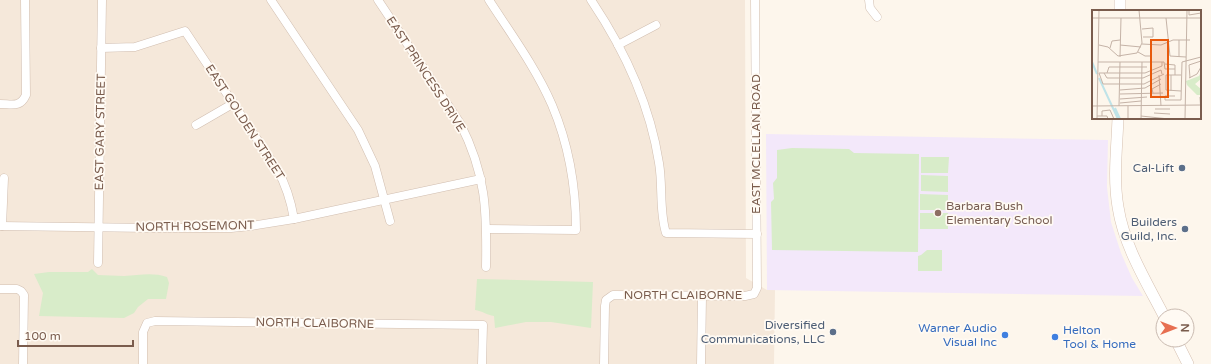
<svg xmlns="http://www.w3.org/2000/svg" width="1211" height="364" font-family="'Varela Round',sans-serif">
  <rect width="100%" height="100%" fill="#fdf6ec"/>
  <polygon fill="#f5e8da" points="0,0 745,0 746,278 767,290 775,290 774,364 0,364"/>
  <polygon fill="#f3e8fa" points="766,134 1108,140 1107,187 1111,222 1121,253 1132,278 1143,296 767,290"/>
  <g fill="#d8ecc9">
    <polygon points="792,148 849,149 854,153 919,154 918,252 772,250 771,202 774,199 773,183 777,178 777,150"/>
    <polygon points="921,157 949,157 948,173 921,173"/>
    <polygon points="921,175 948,176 948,192 921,191"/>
    <polygon points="920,194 948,195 948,210 920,210"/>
    <rect x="920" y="213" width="28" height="16"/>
    <polygon points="927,250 942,250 942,271 918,271 918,256 921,255"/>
    <path d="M92 269 98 275C107 275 115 276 124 276 139 275 153 272 167 277L169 283 166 299H148L138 307 134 313 124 318 39 316 43 293 34 274 49 272H88Z"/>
    <path d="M477 279 593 282 591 328 551 322H526L495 328 494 316C487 315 482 311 475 310Z"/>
  </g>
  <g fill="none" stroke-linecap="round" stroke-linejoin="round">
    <defs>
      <g id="street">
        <polyline points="271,0 358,130 375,166 390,221"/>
        <path d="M378 0 460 123C486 174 487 210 486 267"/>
        <path d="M591 0C624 49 650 105 659 163 663 186 659 211 666 233L757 234"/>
        <polyline points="869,0 870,8 877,17"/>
        <polyline points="618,45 656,25"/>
        <path d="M101 48 135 47 185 31 277 169C286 185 291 201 294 219"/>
        <path d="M0 104C12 104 20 108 26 95L25 0"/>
        <polyline points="196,125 234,103"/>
        <polyline points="0,226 151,228 231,228 251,226 294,219 481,179"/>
        <polyline points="2,226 4,178"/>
        <path d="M487 229 576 230C576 187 569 145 552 105 536 68 511 34 489 0"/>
        <polyline points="98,263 102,0"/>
        <polyline points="0,289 17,289 21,291 24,295 23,364"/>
        <polyline points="143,364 143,332 147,323 155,321 483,325 482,364"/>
        <polyline points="604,364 605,306 606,300 613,295 745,296 754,294 757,288 755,0"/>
        <polyline points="701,364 702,296"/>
      </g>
      <g id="secondary">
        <polyline points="1120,11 1120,0"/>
        <path d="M1118 118C1117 147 1113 178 1118 207 1124 246 1146 281 1164 316"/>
        <polyline points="1176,340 1188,364"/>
      </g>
    </defs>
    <use href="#street" stroke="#d1beb0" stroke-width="9"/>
    <use href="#secondary" stroke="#d6c0b0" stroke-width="12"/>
    <use href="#street" stroke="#fff" stroke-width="8"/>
    <use href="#secondary" stroke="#fff" stroke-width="11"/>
  </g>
  <g fill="#5c6f8a" stroke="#fffaf3" stroke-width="1.5">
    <circle cx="1182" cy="168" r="4"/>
    <circle cx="1185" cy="229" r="4"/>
    <circle cx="833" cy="332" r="4"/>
  </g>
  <circle fill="#8d6e63" stroke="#fffaf3" stroke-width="1.5" cx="938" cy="213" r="4"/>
  <g fill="#3f7fe0" stroke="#fffaf3" stroke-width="1.5">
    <circle cx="1005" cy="335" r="4"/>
    <circle cx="1055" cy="337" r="4"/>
  </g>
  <g text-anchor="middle" stroke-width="3.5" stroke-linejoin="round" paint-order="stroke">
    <g font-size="12" fill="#7a5c4d" stroke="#fffaf3">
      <text transform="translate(426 74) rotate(57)" y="4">EAST PRINCESS DRIVE</text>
      <text transform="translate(245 122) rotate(57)" y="4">EAST GOLDEN STREET</text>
      <text transform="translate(100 132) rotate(-89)" y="4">EAST GARY STREET</text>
      <text transform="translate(756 144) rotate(-90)" y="4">EAST MCLELLAN ROAD</text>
      <text transform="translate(195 226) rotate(-1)" y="4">NORTH ROSEMONT</text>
      <text x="683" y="299">NORTH CLAIBORNE</text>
      <text transform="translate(315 323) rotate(1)" y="4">NORTH CLAIBORNE</text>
    </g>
    <g font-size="12" fill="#4e5e75" stroke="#fffaf3" text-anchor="end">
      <text x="1174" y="172">Cal-Lift</text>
      <text x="1177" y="226">Builders<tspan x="1177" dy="14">Guild, Inc.</tspan></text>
      <text x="825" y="329">Diversified<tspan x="825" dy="14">Communications, LLC</tspan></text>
    </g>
    <g font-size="12" fill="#785e54" stroke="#fffaf3" text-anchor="start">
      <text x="946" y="210">Barbara Bush<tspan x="946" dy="14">Elementary School</tspan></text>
    </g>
    <g font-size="12" fill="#366cbe" stroke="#fffaf3" text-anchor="end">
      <text x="997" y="332">Warner Audio<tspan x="997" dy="14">Visual Inc</tspan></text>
      <text x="1063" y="334" text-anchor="start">Helton<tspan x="1063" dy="14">Tool &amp; Home</tspan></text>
    </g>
  </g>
  <g transform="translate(1092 10)">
    <rect width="109" height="109" fill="#fdf6ec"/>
    <path d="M109 62V69L103 74 109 79V85H105L95 75 94 71 107 66Z" fill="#d8ecc9"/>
    <path fill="none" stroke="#bfe3e8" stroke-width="2" d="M0 52 5 64M7 68 26 109M23 98 28 109"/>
    <path fill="none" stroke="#c5b3a7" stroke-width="1" d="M97 0V5L109 3M0 8H109M74 8 78 46 94 47M50 19 61 18V27H51M50 34 69 35 81 30H98M7 35 16 37 26 46 45 43 50 33 47 0M28 35 49 37M18 38 20 31 28 30M46 42 53 46H60M28 47 29 8M87 47V30M6 52H72L73 59H83M73 54 83 55V65M7 63 11 74H52L72 64M7 63H53L70 56V52M12 63 15 68H51L69 60 70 64M15 63 17 57H55M67 65 69 96M97 68 105 64 109 57M98 68 97 55 109 51M28 80 53 78 69 69M79 81V65M89 81 74 80V65H89M61 83 60 79 69 74M28 84 71 83M83 86H73V90H89L90 52 109 47M108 87 109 103M28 89 55 87M28 93 49 91M0 96 109 95M27 96 28 52M36 96V109M63 99H78M62 103 78 104M5 106H15L16 109M10 106V101L18 100 22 109M49 106 77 109M5 109 7 0M49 109 50 52M93 109 95 0"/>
    <path fill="#e8590c" fill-opacity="0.15" stroke="#e8590c" stroke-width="2" d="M59 30H76V87H59Z"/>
    <rect width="109" height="109" fill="none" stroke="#7a5c4d" stroke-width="2"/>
  </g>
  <g transform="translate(1175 328) rotate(90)"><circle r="19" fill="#fffaf3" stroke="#cabbb1"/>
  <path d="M0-3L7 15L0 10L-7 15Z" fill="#e76f51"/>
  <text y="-6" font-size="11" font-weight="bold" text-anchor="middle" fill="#7a5c4d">N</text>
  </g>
  <path d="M18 340v6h115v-6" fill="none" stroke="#7a5c4d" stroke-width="2"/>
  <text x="24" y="340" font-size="12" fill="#7a5c4d" stroke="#fffaf3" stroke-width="3" paint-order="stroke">100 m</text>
</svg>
